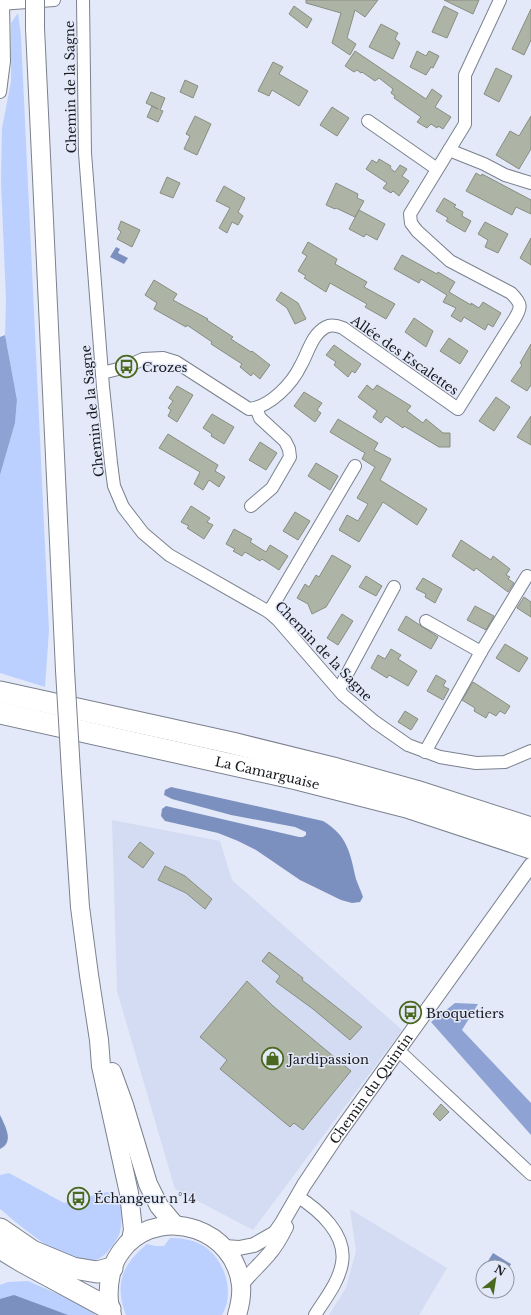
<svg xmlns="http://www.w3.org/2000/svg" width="531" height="1315" font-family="'Libre Baskerville',serif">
  <rect width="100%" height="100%" fill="#e3e9f8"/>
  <g fill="#d3dcf2">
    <polygon points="112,820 220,841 232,880 402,1030 253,1230 175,1189 117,991"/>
    <polygon points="350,1209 447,1268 419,1315 329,1315 346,1288 356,1251"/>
  </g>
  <g fill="#bbd0fe">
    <polygon points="18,13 21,36 49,630 45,687 0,673 0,475 15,423 17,400 5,335 6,300 1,182 2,128 11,82 11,23"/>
    <path d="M9 1173 64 1203 107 1192 115 1194C116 1196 119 1199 120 1201 123 1209 122 1231 118 1237 114 1244 107 1254 100 1258 73 1274 20 1225 0 1209V1175Z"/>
    <path d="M170 1238C180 1238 190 1239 200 1244 224 1256 236 1292 222 1315H126C114 1284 122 1265 147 1244L156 1246H164Z"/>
    <polygon points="28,1281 76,1302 94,1313 95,1315 0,1315 0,1285 8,1282"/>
  </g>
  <g fill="#8ea3d3">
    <polygon points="5,335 17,400 15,423 0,475 0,337"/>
    <polygon points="455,1003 478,1004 462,1030 531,1103 531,1135 431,1022"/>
  </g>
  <g fill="#7b90bf">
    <polygon points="116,247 120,249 118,253 128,258 124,264 110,257"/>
    <path d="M171 787 323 821C348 836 350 853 356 879 358 885 361 891 363 897L360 902 352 903 341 900 300 880 256 850 238 841 218 833 165 821 161 816 162 809 166 806 299 837H303L306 835V832L295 827 231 815 172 799 164 795 165 790Z"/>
    <path d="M0 1115C5 1126 15 1142 0 1149Z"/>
    <polygon points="493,1253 511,1264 507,1271 507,1267 499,1267 488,1261"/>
    <polygon points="14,1295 68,1315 0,1315 0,1299"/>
  </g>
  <g fill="#adb4a6" stroke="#888e81">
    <polygon points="306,0 378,0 365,17 355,10 347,38 356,44 350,55 332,43 341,13 306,3"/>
    <polygon points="444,0 479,0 473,14"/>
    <polygon points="294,6 312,19 307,28 289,14"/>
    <polygon points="444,6 458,13 447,38 432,32"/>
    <polygon points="531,9 531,40 524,55 512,49"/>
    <polygon points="381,24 398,33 395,39 400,43 393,59 369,47"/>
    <polygon points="355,51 426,99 432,89 442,96 435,107 451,117 443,129 438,126 437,128 431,124 427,128 417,122 421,117 394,98 395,96 391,93 393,89 379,78 375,81 362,72 361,73 357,70 354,72 345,66"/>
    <polygon points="417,51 426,56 429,51 439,56 433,68 431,67 426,75 410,67"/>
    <polygon points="273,62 283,67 279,74 308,91 299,106 272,90 269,96 258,91"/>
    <polygon points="496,68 512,76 499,102 484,94"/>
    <polygon points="185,80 198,86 193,98 180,92"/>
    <polygon points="151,92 165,98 160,110 163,111 158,122 147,117 152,106 158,109 146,103"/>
    <polygon points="332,107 349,118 337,136 320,125"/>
    <polygon points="195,116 211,124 197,155 184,149 190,136 186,134"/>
    <polygon points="531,116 531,149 519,169 496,155 510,131 519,136"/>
    <polygon points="379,159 391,166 390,168 395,172 400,165 407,169 402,176 409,181 399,196 393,191 391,193 383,188 387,183 366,169 372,160 377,163"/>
    <polygon points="476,173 481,176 482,174 531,200 531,214 516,207 512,215 466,191"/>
    <polygon points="167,177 180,183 173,198 160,193"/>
    <polygon points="336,183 358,194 357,198 364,201 355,217 336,208 335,209 326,205"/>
    <polygon points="224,186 245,198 238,212 243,216 238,225 232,222 227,233 219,228 230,208 216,201"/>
    <polygon points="444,198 456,205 454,207 463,212 462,216 471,221 465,232 446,221 448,218 436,211"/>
    <polygon points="359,210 385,224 377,240 366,234 364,237 349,229"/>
    <polygon points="121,221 140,230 132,247 117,239 121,232 118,229"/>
    <polygon points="485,222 508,234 498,253 485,247 488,240 478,234"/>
    <polygon points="531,238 531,265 520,258"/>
    <polygon points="308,242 337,259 335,264 367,282 364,287 395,304 386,319 365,307 367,304 330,283 326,292 304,278 306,276 298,271 307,256 302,253"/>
    <polygon points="402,255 437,274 438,272 455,282 449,292 471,305 471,303 479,308 483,302 501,313 493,327 488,324 485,330 464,317 461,322 451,316 456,308 443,302 447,295 421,279 419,283 394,269"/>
    <polygon points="154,280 177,294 173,300 208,319 207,320 233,337 231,339 251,352 252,351 270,365 260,379 253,373 251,376 240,367 242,364 211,344 212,342 187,325 186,327 154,309 157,303 145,295"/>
    <polygon points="281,292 298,303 306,319 295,324 287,308 276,300"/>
    <polygon points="414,318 433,331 426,347 405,332"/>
    <polygon points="449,338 468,351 460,364 440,351"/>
    <polygon points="531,344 531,385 527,391 511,381 522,365 520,363"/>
    <polygon points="334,345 361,364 355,373 352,371 348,377 334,365 336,362 326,355"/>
    <polygon points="367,385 373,390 377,385 411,406 407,411 423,423 426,419 443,433 450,433 450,447 439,447 404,426 403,428 386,416 381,423 373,417 377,411 358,397"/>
    <polygon points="177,386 193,395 177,422 168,416 171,410 168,408 173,401 169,398"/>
    <polygon points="304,392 322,403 317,410 321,413 315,422 294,406"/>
    <polygon points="496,397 510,407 494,431 479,421"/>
    <polygon points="212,414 234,427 224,444 211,436 212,434 203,428"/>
    <polygon points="531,416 531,445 517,437"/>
    <polygon points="338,419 378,443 374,450 391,459 380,480 427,509 417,525 383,502 359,542 339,530 347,515 358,521 368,504 357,498 375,467 362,459 365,453 330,432"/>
    <polygon points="168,434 218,465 215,471 225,477 219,487 209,480 203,490 194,484 200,472 159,448"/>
    <polygon points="260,442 277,453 266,470 249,460"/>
    <polygon points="316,463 338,476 330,490 308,476"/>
    <polygon points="191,506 210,518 207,522 213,525 204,539 187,528 189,526 181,522"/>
    <polygon points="295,512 310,521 298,540 283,531"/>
    <polygon points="234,529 252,539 250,542 266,552 270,545 288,556 279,570 262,559 260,561 245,552 242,556 233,551 235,549 226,544"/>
    <polygon points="461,540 491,560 493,556 510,569 506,575 510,577 508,579 514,583 508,592 476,568 474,571 452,556"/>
    <polygon points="332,555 351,566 326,607 312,614 308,604 297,598 305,584 309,587 316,575 319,577"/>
    <polygon points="366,576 382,586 376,596 359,587"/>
    <polygon points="423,578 442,589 435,603 425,597 426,594 416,589"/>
    <polygon points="524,597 531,602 531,617 517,608"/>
    <polygon points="475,606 494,616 486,630 467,620"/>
    <polygon points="342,614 353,621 338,645 327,638"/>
    <polygon points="406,616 438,637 431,649 398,630"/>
    <polygon points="505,644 528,658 519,672 496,658"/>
    <polygon points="391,649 401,655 398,659 417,671 408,686 389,675 387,678 371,668 378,655 385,659"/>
    <polygon points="436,675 446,681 443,686 449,689 443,700 427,691"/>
    <polygon points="473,682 510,706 505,714 500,711 496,716 489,712 486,718 474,711 475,708 462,700"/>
    <polygon points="405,711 418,719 411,730 398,722"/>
    <polygon points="140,842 154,853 143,868 128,857"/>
    <polygon points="165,866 185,876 212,899 205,909 186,893 158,880"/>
    <polygon points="269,952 303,978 302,980 362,1027 350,1040 313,1009 276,982 280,976 262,961"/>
    <polygon points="247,981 273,1006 351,1071 303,1130 294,1123 290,1127 220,1069 227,1060 200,1037"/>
    <polygon points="441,1104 449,1112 440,1121 433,1114"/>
  </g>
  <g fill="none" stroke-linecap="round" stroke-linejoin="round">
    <defs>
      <g id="minor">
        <polyline points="83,0 85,153 103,387 111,463 114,486 123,507 143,533 169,555 269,612 278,620 343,695 375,722 408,745 440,757 476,763 505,762 531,751"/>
        <polyline points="0,4 54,0"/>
        <polyline points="0,92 4,61 3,4"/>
        <polyline points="368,121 437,169"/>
        <polyline points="449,150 484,164 505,175 531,183"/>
        <path d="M102 373 126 367 143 359 163 358 176 362 249 409C270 407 292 384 301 365 308 353 312 334 326 327 332 324 338 326 343 328L458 409 514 320C522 307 522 304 511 293L450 261 417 231 411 223 410 214 465 124V75L500 0"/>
        <polyline points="251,506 272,488 290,457 289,449 285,441 260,418 256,408"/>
        <polyline points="269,612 355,466"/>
        <polyline points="426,621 481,652"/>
        <polyline points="339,689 394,587"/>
        <polyline points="425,752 481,652 527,576"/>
        <polyline points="398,1050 531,1174"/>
        <path d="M297 1196C319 1210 347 1234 342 1263 339 1282 325 1299 315 1315"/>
      </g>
      <g id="tertiary">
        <path id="s1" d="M224 1247 239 1248 254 1245 275 1233 282 1223 304 1185 336 1137 531 865"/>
        <path d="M241 1285C250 1273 260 1265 269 1254 276 1246 281 1237 286 1227"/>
      </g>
      <g id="primary">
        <polyline points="35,28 65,670"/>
        <polyline points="71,772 80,907 89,975 99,1040 101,1066 129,1193 133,1230 131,1240"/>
        <polyline points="112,1072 124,1105 148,1184 159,1206 175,1225"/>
        <path d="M112 1315C107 1301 108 1287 111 1273 113 1262 120 1252 127 1244 166 1206 235 1230 241 1285 242 1295 240 1305 237 1315"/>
      </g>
      <g id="motorway">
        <polyline points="0,692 232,743 337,769 416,791 531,828"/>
        <path id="s2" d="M0 713 297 779 407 807 531 848"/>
        <polyline points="0,1229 32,1251 73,1268 97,1272 112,1268"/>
        <polyline points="0,1248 23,1262 110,1309"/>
      </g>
    </defs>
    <use href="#minor" stroke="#7b818e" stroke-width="14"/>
    <use href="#tertiary" stroke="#7b818e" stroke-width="16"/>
    <use href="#primary" stroke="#7b818e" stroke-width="20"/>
    <use href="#motorway" stroke="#7b818e" stroke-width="23"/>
    <use href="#minor" stroke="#fff" stroke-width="12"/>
    <use href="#tertiary" stroke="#fff" stroke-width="14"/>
    <use href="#primary" stroke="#fff" stroke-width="18"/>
    <use href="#motorway" stroke="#fff" stroke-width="21"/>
    <defs>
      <g id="primary-bridge">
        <polyline points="35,0 35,28"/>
        <polyline points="65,670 71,772"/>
      </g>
    </defs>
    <use href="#primary-bridge" stroke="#7b818e" stroke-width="20" stroke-linecap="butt"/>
    <use href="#primary-bridge" stroke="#fff" stroke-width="18"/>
  </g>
  <defs>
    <symbol id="bus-ring" viewBox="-11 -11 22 22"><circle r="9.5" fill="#e3e9f8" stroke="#4a691f" stroke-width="1.5"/><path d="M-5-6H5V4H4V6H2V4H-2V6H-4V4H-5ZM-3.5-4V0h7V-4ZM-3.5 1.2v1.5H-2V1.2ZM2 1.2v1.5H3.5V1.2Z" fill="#4a691f"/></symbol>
    <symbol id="shop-ring" viewBox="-11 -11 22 22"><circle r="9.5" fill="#e3e9f8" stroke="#4a691f" stroke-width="1.5"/><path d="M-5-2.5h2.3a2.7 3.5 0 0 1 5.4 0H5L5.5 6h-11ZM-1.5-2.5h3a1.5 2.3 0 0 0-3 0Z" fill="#4a691f"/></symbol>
  </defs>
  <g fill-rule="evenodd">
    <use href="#bus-ring" x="114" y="354" width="25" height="25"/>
    <use href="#bus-ring" x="398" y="1000" width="25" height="25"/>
    <use href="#shop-ring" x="260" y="1046" width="25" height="25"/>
    <use href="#bus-ring" x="66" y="1186" width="25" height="25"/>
  </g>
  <g text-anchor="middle" stroke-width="3" stroke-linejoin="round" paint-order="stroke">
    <g font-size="13" fill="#17191e" stroke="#e3e9f8">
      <text transform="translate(70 87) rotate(-91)" y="5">Chemin de la Sagne</text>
      <text transform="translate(405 355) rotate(35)" y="5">Allée des Escalettes</text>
      <text transform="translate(92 411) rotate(-96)" y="5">Chemin de la Sagne</text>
      <text transform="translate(324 651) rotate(46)" y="5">Chemin de la Sagne</text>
      <text dy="5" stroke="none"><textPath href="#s2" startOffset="274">La Camarguaise</textPath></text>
      <text dy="5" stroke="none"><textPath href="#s1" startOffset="228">Chemin du Quintin</textPath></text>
    </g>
    <g font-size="13" fill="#17191e" stroke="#e3e9f8" text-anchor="start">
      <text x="142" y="372">Crozes</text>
      <text x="426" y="1018">Broquetiers</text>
      <text x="288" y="1064">Jardipassion</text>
      <text x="94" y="1203">Échangeur n°14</text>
    </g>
  </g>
  <g transform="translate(495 1279) rotate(30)"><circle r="19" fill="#e3e9f8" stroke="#9196a1"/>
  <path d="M0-3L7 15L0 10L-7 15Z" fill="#4a691f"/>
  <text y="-6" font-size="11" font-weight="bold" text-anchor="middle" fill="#17191e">N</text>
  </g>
</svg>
